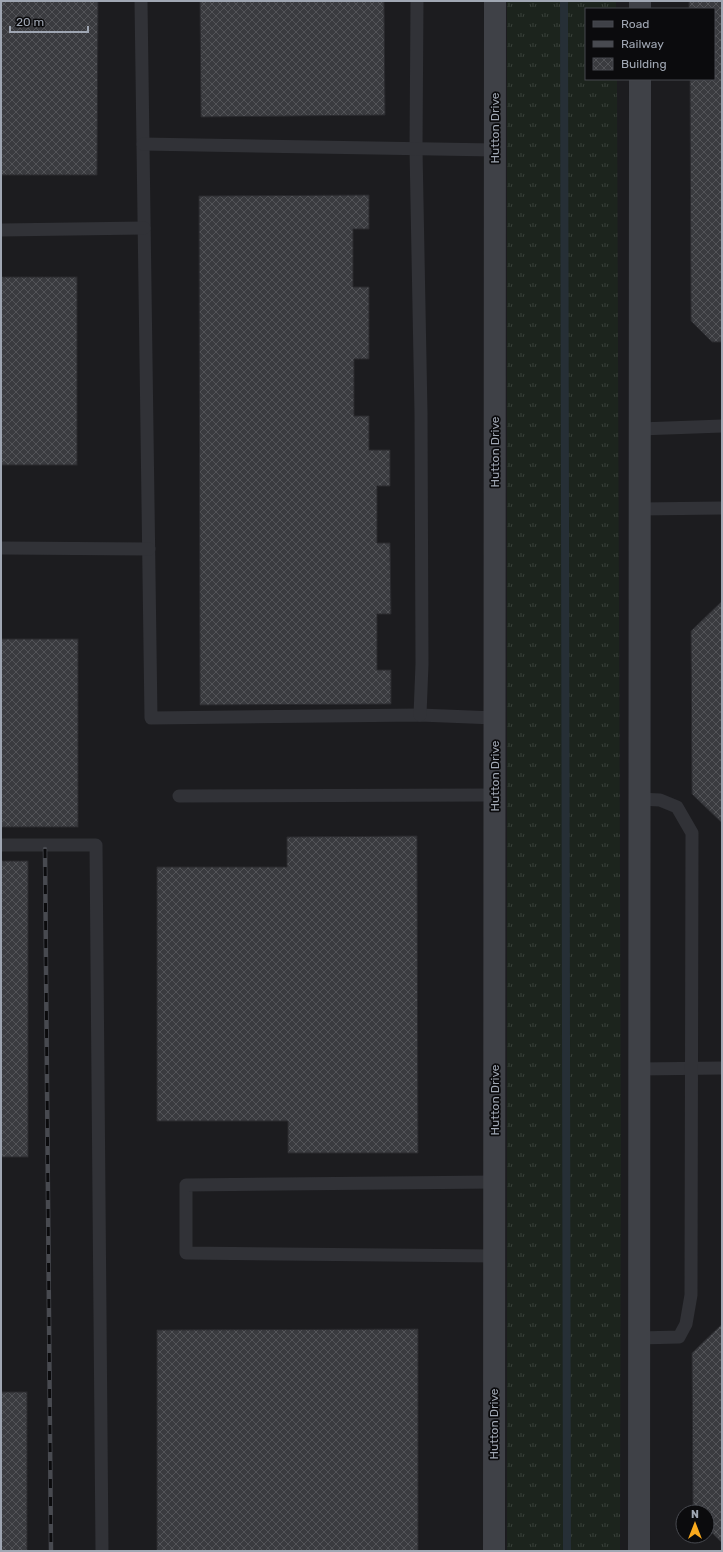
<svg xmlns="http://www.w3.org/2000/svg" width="723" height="1552" font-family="Rubik,sans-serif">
  <defs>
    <pattern id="grass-tufts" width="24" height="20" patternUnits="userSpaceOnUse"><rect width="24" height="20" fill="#1c241d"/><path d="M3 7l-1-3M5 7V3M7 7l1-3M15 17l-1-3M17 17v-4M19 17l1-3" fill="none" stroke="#3a413b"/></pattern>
    <pattern id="building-cross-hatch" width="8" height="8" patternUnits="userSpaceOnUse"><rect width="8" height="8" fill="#3a3b3f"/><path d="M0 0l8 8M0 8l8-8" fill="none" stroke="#535458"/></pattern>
  </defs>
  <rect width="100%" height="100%" fill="#101012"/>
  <path fill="#1c1c1f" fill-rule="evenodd" d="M1 1H722V1551H1ZM586 9H714V79H586ZM683 1512H707V1536H683Z"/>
  <polygon fill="url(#grass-tufts)" points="507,1 616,1 616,9 586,9 586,79 617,79 621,1154 620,1551 507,1551"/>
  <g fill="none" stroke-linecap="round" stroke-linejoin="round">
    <polyline stroke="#262f36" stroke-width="8" points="564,1 567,1551"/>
  </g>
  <g fill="url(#building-cross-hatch)" stroke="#2a2a2e">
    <polygon points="1,1 98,1 97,175 1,175"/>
    <polygon points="200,1 384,1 385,115 201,117"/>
    <polygon points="689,1 722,1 722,342 712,342 691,321 690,79 714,79 714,9 689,9"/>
    <polygon points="369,195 369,229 353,229 353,287 369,287 369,359 354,359 354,416 369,416 369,450 390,450 390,486 377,486 377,543 390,543 391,614 377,614 377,670 391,670 391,704 200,705 199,196"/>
    <rect x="1" y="277" width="76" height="188"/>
    <polygon points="722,601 722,823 692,794 691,631"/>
    <rect x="1" y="639" width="77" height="188"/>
    <polygon points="417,836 418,1153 288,1153 288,1121 157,1121 157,867 287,867 287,837"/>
    <rect x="1" y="861" width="27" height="296"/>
    <polygon points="722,1324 722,1543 707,1528 707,1512 693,1512 692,1353"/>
    <polygon points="418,1329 418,1551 157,1551 157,1330"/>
    <rect x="1" y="1392" width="26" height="159"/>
  </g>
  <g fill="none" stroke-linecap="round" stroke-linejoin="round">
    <g stroke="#313237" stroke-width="13">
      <polyline points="141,1 151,718 420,715 495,718"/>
      <polyline points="417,1 416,149 421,413 422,664 420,715"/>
      <polyline points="143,144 495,150"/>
      <polyline points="1,230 144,228"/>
      <polyline points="640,429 722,426"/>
      <polyline points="640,509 722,508"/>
      <polyline points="1,548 149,549"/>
      <polyline points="179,796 495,795"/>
      <polyline points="1,845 96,845 102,1551"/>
      <polyline points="639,1069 722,1068"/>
      <polyline points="495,1182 186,1185 186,1253 495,1256"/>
      <polyline points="639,1338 679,1337 686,1324 691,1295 692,833 677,807 660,800 639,799"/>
    </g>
    <g stroke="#3f4147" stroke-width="22">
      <polyline points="640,9 640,1"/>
      <polyline points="494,1551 495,1"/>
      <polyline points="639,1551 640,79"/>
    </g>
    <defs>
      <polyline id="rail" points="45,849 51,1551"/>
    </defs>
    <use href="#rail" stroke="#484a50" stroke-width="4.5"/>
    <use href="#rail" stroke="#0b0b0d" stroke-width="3" stroke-dasharray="9" stroke-linecap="butt"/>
  </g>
  <g text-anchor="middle" stroke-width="3.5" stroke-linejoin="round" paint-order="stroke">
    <g font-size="12" fill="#a0a7b3" stroke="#0b0b0d">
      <text transform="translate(495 128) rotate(-90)" y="4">Hutton Drive</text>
      <text transform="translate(495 452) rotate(-90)" y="4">Hutton Drive</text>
      <text transform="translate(495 776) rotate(-90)" y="4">Hutton Drive</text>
      <text transform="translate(495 1100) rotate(-90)" y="4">Hutton Drive</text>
      <text transform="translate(494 1424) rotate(-90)" y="4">Hutton Drive</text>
    </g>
  </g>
  <rect width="723" height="1552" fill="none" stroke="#a0a7b3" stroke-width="4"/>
  <rect x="585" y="8" width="130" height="72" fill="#0b0b0d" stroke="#47494f"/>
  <rect x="593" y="21" width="20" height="6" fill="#3f4147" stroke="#47494f"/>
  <text x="621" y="28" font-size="12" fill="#a0a7b3">Road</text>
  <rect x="593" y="41" width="20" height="6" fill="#484a50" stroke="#47494f"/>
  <text x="621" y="48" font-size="12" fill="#a0a7b3">Railway</text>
  <rect x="593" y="58" width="20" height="12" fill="url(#building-cross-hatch)" stroke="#47494f"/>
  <text x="621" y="68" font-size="12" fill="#a0a7b3">Building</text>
  <g transform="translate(695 1524)"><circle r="19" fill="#0b0b0d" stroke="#47494f"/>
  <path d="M0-3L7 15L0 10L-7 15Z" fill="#fbab1e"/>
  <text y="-6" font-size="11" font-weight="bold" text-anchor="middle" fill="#a0a7b3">N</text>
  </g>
  <path d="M10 26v6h78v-6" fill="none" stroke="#a0a7b3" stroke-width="2"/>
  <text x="16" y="26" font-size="12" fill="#a0a7b3" stroke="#0b0b0d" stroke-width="3" paint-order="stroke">20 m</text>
</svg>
